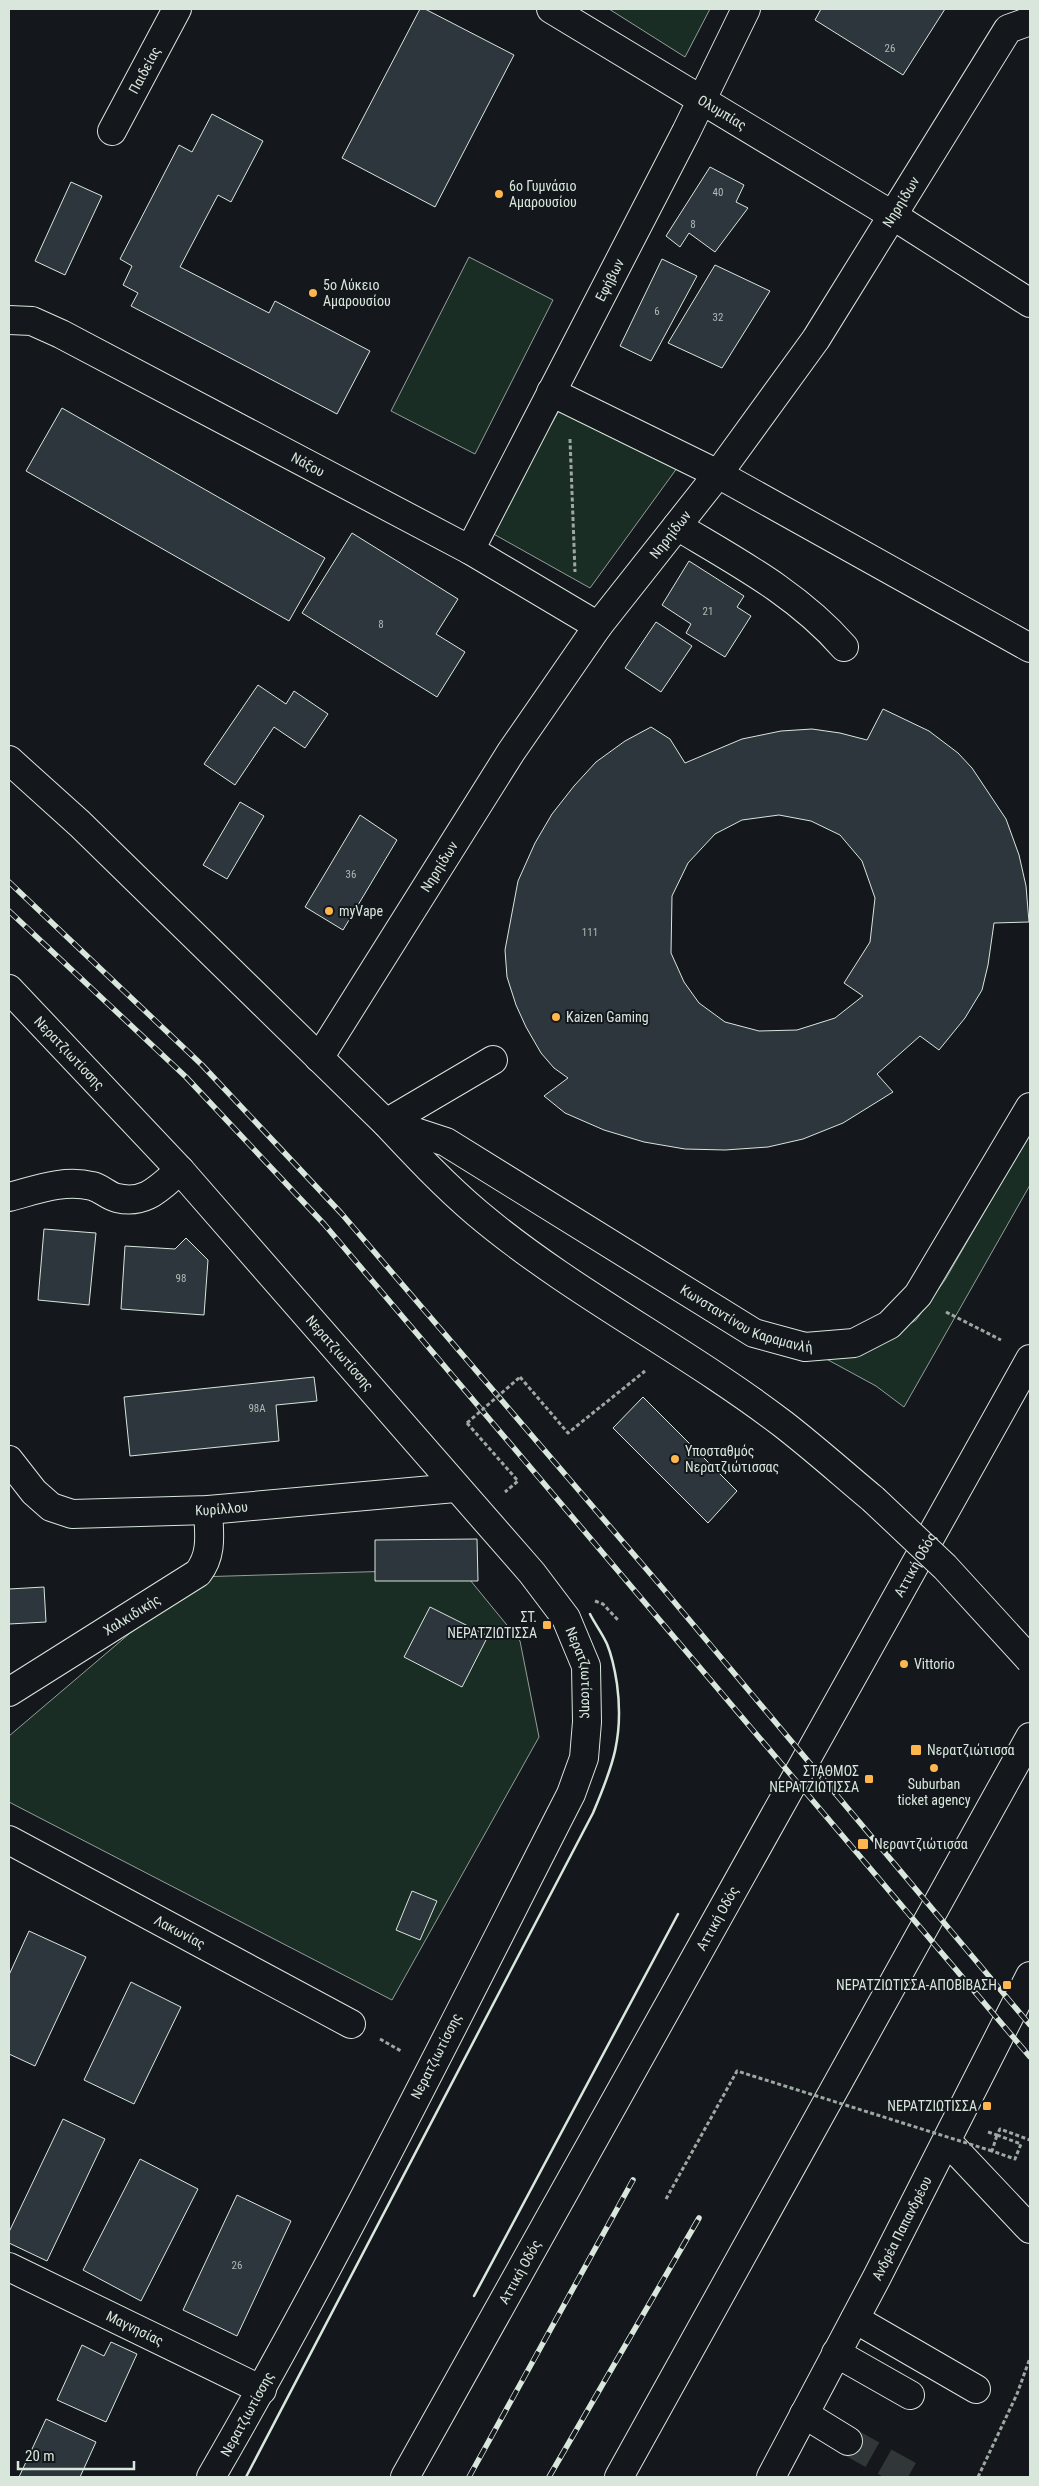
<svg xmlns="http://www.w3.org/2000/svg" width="1039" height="2486" font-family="'Roboto Condensed',sans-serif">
  <rect width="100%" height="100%" fill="#14181c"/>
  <g fill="#1a2d24" stroke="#939e99">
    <polygon points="609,9 710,9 685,57"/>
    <polygon points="469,257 553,300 475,454 391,411"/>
    <polygon points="561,407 680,464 590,588 490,532"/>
    <polygon points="1030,1133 1030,1185 904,1407 876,1386 819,1355 878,1343 916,1320 945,1280"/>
    <polygon points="461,1569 520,1641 539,1737 392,2000 9,1802 9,1736 196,1577"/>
  </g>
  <g fill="#2c363c" stroke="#d8e6dc" fill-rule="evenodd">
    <polygon points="420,9 425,9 514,55 435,207 342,158"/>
    <polygon points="821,9 945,9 903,75 815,20"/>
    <polygon points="212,114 263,141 231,202 218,195 180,267 269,313 275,301 370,351 337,414 131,306 138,293 123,285 132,266 120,259 179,145 192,152"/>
    <polygon points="710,167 744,185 736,202 748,208 715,252 689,233 680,247 666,236"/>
    <polygon points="71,182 102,196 65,275 35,261"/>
    <polygon points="662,259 697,276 651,361 620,346"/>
    <polygon points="715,265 770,291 722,368 668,343"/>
    <polygon points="62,408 325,558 289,621 26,471"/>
    <polygon points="352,533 458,599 436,634 465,652 437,697 302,613"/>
    <polygon points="689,561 744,596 737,607 751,616 725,657 686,633 691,624 662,605"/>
    <polygon points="656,622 692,646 661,692 625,668"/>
    <polygon points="258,685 286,704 294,691 328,714 305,748 274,727 235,785 204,764"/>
    <path d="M883 709 929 731 958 753 972 768 1006 819 1019 855 1026 886 1029 922 994 923 988 965 982 990 965 1018 939 1050 920 1036 877 1074 893 1092 843 1123 803 1139 768 1147 725 1150 685 1149 644 1142 604 1130 565 1113 544 1096 568 1078 554 1068 541 1053 526 1027 516 1005 507 977 505 950 518 881 535 843 552 814 574 786 596 762 625 741 651 727 670 739 685 763 742 739 781 731 812 729 840 733 867 740ZM779 815 811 821 840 835 862 861 875 898 870 942 844 983 863 996 835 1018 797 1030 759 1031 725 1022 699 1003 684 982 671 953 672 896 688 863 715 834 742 820Z"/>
    <polygon points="240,802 264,816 227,879 203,865"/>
    <polygon points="360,815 397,840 343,930 305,907"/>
    <polygon points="44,1229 96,1233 89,1305 38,1300"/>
    <polygon points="186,1238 208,1260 204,1315 121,1309 125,1246 175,1249"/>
    <polygon points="314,1377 317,1401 276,1405 279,1441 130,1456 124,1397"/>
    <polygon points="643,1397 737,1491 708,1523 613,1428"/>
    <polygon points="477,1539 478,1581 375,1581 375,1540"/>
    <polygon points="44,1587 46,1622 9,1624 9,1589"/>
    <polygon points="430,1607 488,1636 462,1687 404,1657"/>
    <polygon points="412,1891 437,1901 420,1940 396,1930"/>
    <polygon points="29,1931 86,1957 35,2066 9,2054 9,1975"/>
    <polygon points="131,1982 181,2007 134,2104 84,2080"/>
    <polygon points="63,2119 105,2139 47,2261 9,2243 9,2232"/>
    <polygon points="140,2159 198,2189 141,2301 83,2270"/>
    <polygon points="237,2195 291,2221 237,2336 183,2310"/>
    <polygon points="111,2342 137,2354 106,2422 57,2400 82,2345 104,2356"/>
    <polygon points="46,2419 96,2442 80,2477 19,2477"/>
  </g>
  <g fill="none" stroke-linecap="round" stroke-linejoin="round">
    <polyline stroke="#313739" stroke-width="28" stroke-dasharray="28 14" stroke-linecap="butt" points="848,2441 912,2477"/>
    <defs>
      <g id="minor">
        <path id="s1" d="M551 9 892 215 1030 303"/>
        <path id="s2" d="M112 131 177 9"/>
        <path id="s3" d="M9 320 32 321 61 334 470 550 598 626"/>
        <polyline points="551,392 718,474 1030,648"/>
        <path d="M677 526C737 562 798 594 844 647"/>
        <path id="s4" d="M470 550 686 132 746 9"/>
        <path d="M9 760 80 824 386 1123C415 1154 444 1185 477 1213 572 1293 685 1349 783 1424 814 1448 843 1474 873 1499"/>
        <path id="s5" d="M9 989 180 1170 532 1573 566 1618 586 1666 587 1722 584 1758 571 1794C454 2023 340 2254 211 2477"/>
        <path id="s6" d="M319 1058 511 752 598 626 718 474 816 339 1008 29 1030 21"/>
        <polyline points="386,1123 493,1060"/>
        <path id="s7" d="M388 1123 446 1142 754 1333 805 1347 854 1343 889 1325 918 1295 1030 1107"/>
        <path d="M9 1197C36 1190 64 1179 92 1186 101 1188 108 1196 117 1198 146 1205 160 1187 180 1170"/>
        <path id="s8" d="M9 1460 34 1492 51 1507 72 1514 208 1510 455 1488"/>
        <path id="s9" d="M9 1692 198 1573C213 1554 209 1533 208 1510"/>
        <path id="s10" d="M9 1840 351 2024"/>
        <polyline points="947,2141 1030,2229"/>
        <path id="s11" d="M9 2267 262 2390"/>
        <polyline points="855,2319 976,2389"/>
        <polyline points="836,2353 910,2395"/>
        <polyline points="804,2414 848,2441"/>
        <path id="s12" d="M771 2477 877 2277 1030 1976"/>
      </g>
      <g id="highway">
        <path id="s13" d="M405 2477 1030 1359"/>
        <polyline points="619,2477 1030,1737"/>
      </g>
    </defs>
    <use href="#minor" stroke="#d8e6dc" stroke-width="30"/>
    <use href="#highway" stroke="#d8e6dc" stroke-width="30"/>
    <g stroke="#9da8a2" stroke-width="3" stroke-dasharray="4 2.5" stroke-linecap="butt">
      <polyline points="570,439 575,572"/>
      <polyline points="946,1312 1001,1340"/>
      <polyline points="520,1377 568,1433 645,1371"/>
      <polyline points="467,1423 518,1481 505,1492"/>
      <polyline points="595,1601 603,1604 618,1620"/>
      <polyline points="380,2039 401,2051"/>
      <polyline points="988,2132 997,2135 1000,2129 1030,2140"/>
      <polygon points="997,2135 1021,2144 1015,2159 992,2151"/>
      <polyline points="978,2477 1017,2394 1030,2358"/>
    </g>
    <use href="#minor" stroke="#14181c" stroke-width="28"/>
    <use href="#highway" stroke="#14181c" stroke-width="28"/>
    <defs>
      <g id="rail">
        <polyline points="9,882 202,1065 341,1213 660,1585 1030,2025"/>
        <polyline points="9,911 186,1077 324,1224 1030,2057"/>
        <polyline points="469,2477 633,2180"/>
        <polyline points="549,2477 699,2218"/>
      </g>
    </defs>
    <use href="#rail" stroke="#d8e6dc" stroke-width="5.5"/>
    <use href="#rail" stroke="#14181c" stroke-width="4" stroke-dasharray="11" stroke-linecap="butt"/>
    <defs>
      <polyline id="minor-bridge" points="873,1499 945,1567 1030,1660"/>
    </defs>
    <use href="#minor-bridge" stroke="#d8e6dc" stroke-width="30" stroke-linecap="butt"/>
    <g stroke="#9da8a2" stroke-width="3" stroke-dasharray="4 2.5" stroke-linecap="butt">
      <polyline points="467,1423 520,1377"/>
      <polyline points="666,2199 737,2071 992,2151"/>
    </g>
    <use href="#minor-bridge" stroke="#14181c" stroke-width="28"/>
    <g stroke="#d8e6dc" stroke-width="2.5">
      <polyline points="474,2296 678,1914"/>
      <path d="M246 2477 593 1813C613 1766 624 1736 617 1684 615 1671 612 1656 607 1644 602 1633 595 1624 590 1614"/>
    </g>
  </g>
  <g fill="#ffb74d" stroke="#14181c" stroke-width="2">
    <circle cx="499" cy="194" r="5"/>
    <circle cx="313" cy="293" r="5"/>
    <circle cx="329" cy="911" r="5"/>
    <circle cx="556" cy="1017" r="5"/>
    <circle cx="675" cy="1459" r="5"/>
    <rect x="542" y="1620" width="10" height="10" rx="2.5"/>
    <circle cx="904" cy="1664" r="5"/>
    <rect x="910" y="1744" width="12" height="12" rx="2.5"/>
    <circle cx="934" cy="1768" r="5"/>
    <rect x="864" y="1774" width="10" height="10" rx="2.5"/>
    <rect x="857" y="1838" width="12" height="12" rx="2.5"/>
    <rect x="1002" y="1980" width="10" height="10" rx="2.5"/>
    <rect x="982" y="2101" width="10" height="10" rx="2.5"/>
  </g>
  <g text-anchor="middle" stroke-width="4" stroke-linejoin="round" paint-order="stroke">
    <g font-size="11" fill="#adbab4">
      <text x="890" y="52">26</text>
      <text x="718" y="196">40</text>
      <text x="693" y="228">8</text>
      <text x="657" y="315">6</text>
      <text x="718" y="321">32</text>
      <text x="708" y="615">21</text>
      <text x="381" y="628">8</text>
      <text x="351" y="878">36</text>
      <text x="590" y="936">111</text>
      <text x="181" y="1282">98</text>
      <text x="257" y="1412">98Α</text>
      <text x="237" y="2269">26</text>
    </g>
    <g font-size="14" fill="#d8e6dc" stroke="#14181c">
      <text dy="5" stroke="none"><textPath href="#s2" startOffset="69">Παιδείας</textPath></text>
      <text dy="5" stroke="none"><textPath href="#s1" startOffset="200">Ολυμπίας</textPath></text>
      <text dy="5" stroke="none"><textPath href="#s6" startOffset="1036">Νηρηίδων</textPath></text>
      <text dy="5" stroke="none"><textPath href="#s4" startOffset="304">Εφήβων</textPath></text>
      <text dy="5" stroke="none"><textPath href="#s3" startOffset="334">Νάξου</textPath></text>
      <text dy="5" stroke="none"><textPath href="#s6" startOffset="631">Νηρηίδων</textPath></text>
      <text dy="5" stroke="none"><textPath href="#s6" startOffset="226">Νηρηίδων</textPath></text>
      <text dy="5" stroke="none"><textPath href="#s5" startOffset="88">Νερατζιωτίσσης</textPath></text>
      <text dy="5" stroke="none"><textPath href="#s7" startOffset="411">Κωνσταντίνου Καραμανλή</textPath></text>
      <text dy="5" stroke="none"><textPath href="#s5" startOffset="492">Νερατζιωτίσσης</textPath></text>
      <text dy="5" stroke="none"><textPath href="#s8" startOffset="235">Κυρίλλου</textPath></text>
      <text dy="5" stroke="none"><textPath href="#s13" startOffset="1045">Αττική Οδός</textPath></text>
      <text dy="5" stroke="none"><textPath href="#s9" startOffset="145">Χαλκιδικής</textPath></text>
      <text dy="5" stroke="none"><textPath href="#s5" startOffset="898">Νερατζιωτίσσης</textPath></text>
      <text dy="5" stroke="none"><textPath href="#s13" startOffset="640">Αττική Οδός</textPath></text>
      <text dy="5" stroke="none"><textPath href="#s10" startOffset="194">Λακωνίας</textPath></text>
      <text transform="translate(436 2056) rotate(-63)" y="5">Νερατζιωτίσσης</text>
      <text dy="5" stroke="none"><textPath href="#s12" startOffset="281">Ανδρέα Παπανδρέου</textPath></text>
      <text dy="5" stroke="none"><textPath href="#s13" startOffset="235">Αττική Οδός</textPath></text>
      <text dy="5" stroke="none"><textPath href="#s11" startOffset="140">Μαγνησίας</textPath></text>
      <text transform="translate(247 2414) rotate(-61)" y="5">Νερατζιωτίσσης</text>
    </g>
    <g font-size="14" fill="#d8e6dc" stroke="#14181c" text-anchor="start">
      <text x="509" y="191">6ο Γυμνάσιο<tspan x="509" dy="16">Αμαρουσίου</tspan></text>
      <text x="323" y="290">5ο Λύκειο<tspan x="323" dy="16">Αμαρουσίου</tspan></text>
      <text x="339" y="916">myVape</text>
      <text x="566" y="1022">Kaizen Gaming</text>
      <text x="685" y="1456">Υποσταθμός<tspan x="685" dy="16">Νερατζιώτισσας</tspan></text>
      <text x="537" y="1622" text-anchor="end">ΣΤ.<tspan x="537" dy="16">ΝΕΡΑΤΖΙΩΤΙΣΣΑ</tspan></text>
      <text x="914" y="1669">Vittorio</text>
      <text x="927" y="1755">Νερατζιώτισσα</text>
      <text x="859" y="1776" text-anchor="end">ΣΤΑΘΜΟΣ<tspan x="859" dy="16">ΝΕΡΑΤΖΙΩΤΙΣΣΑ</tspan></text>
      <text x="934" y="1789" text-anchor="middle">Suburban<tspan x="934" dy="16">ticket agency</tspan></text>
      <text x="874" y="1849">Νεραντζιώτισσα</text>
      <text x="997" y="1990" text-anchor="end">ΝΕΡΑΤΖΙΩΤΙΣΣΑ-ΑΠΟΒΙΒΑΣΗ</text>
      <text x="977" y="2111" text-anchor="end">ΝΕΡΑΤΖΙΩΤΙΣΣΑ</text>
    </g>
  </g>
  <rect width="1039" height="2486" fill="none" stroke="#d8e6dc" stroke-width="20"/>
  <path d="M18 2461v8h116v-8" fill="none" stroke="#d8e6dc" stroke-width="2.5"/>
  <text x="25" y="2461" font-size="15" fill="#d8e6dc" stroke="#14181c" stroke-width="4" paint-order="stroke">20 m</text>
</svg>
